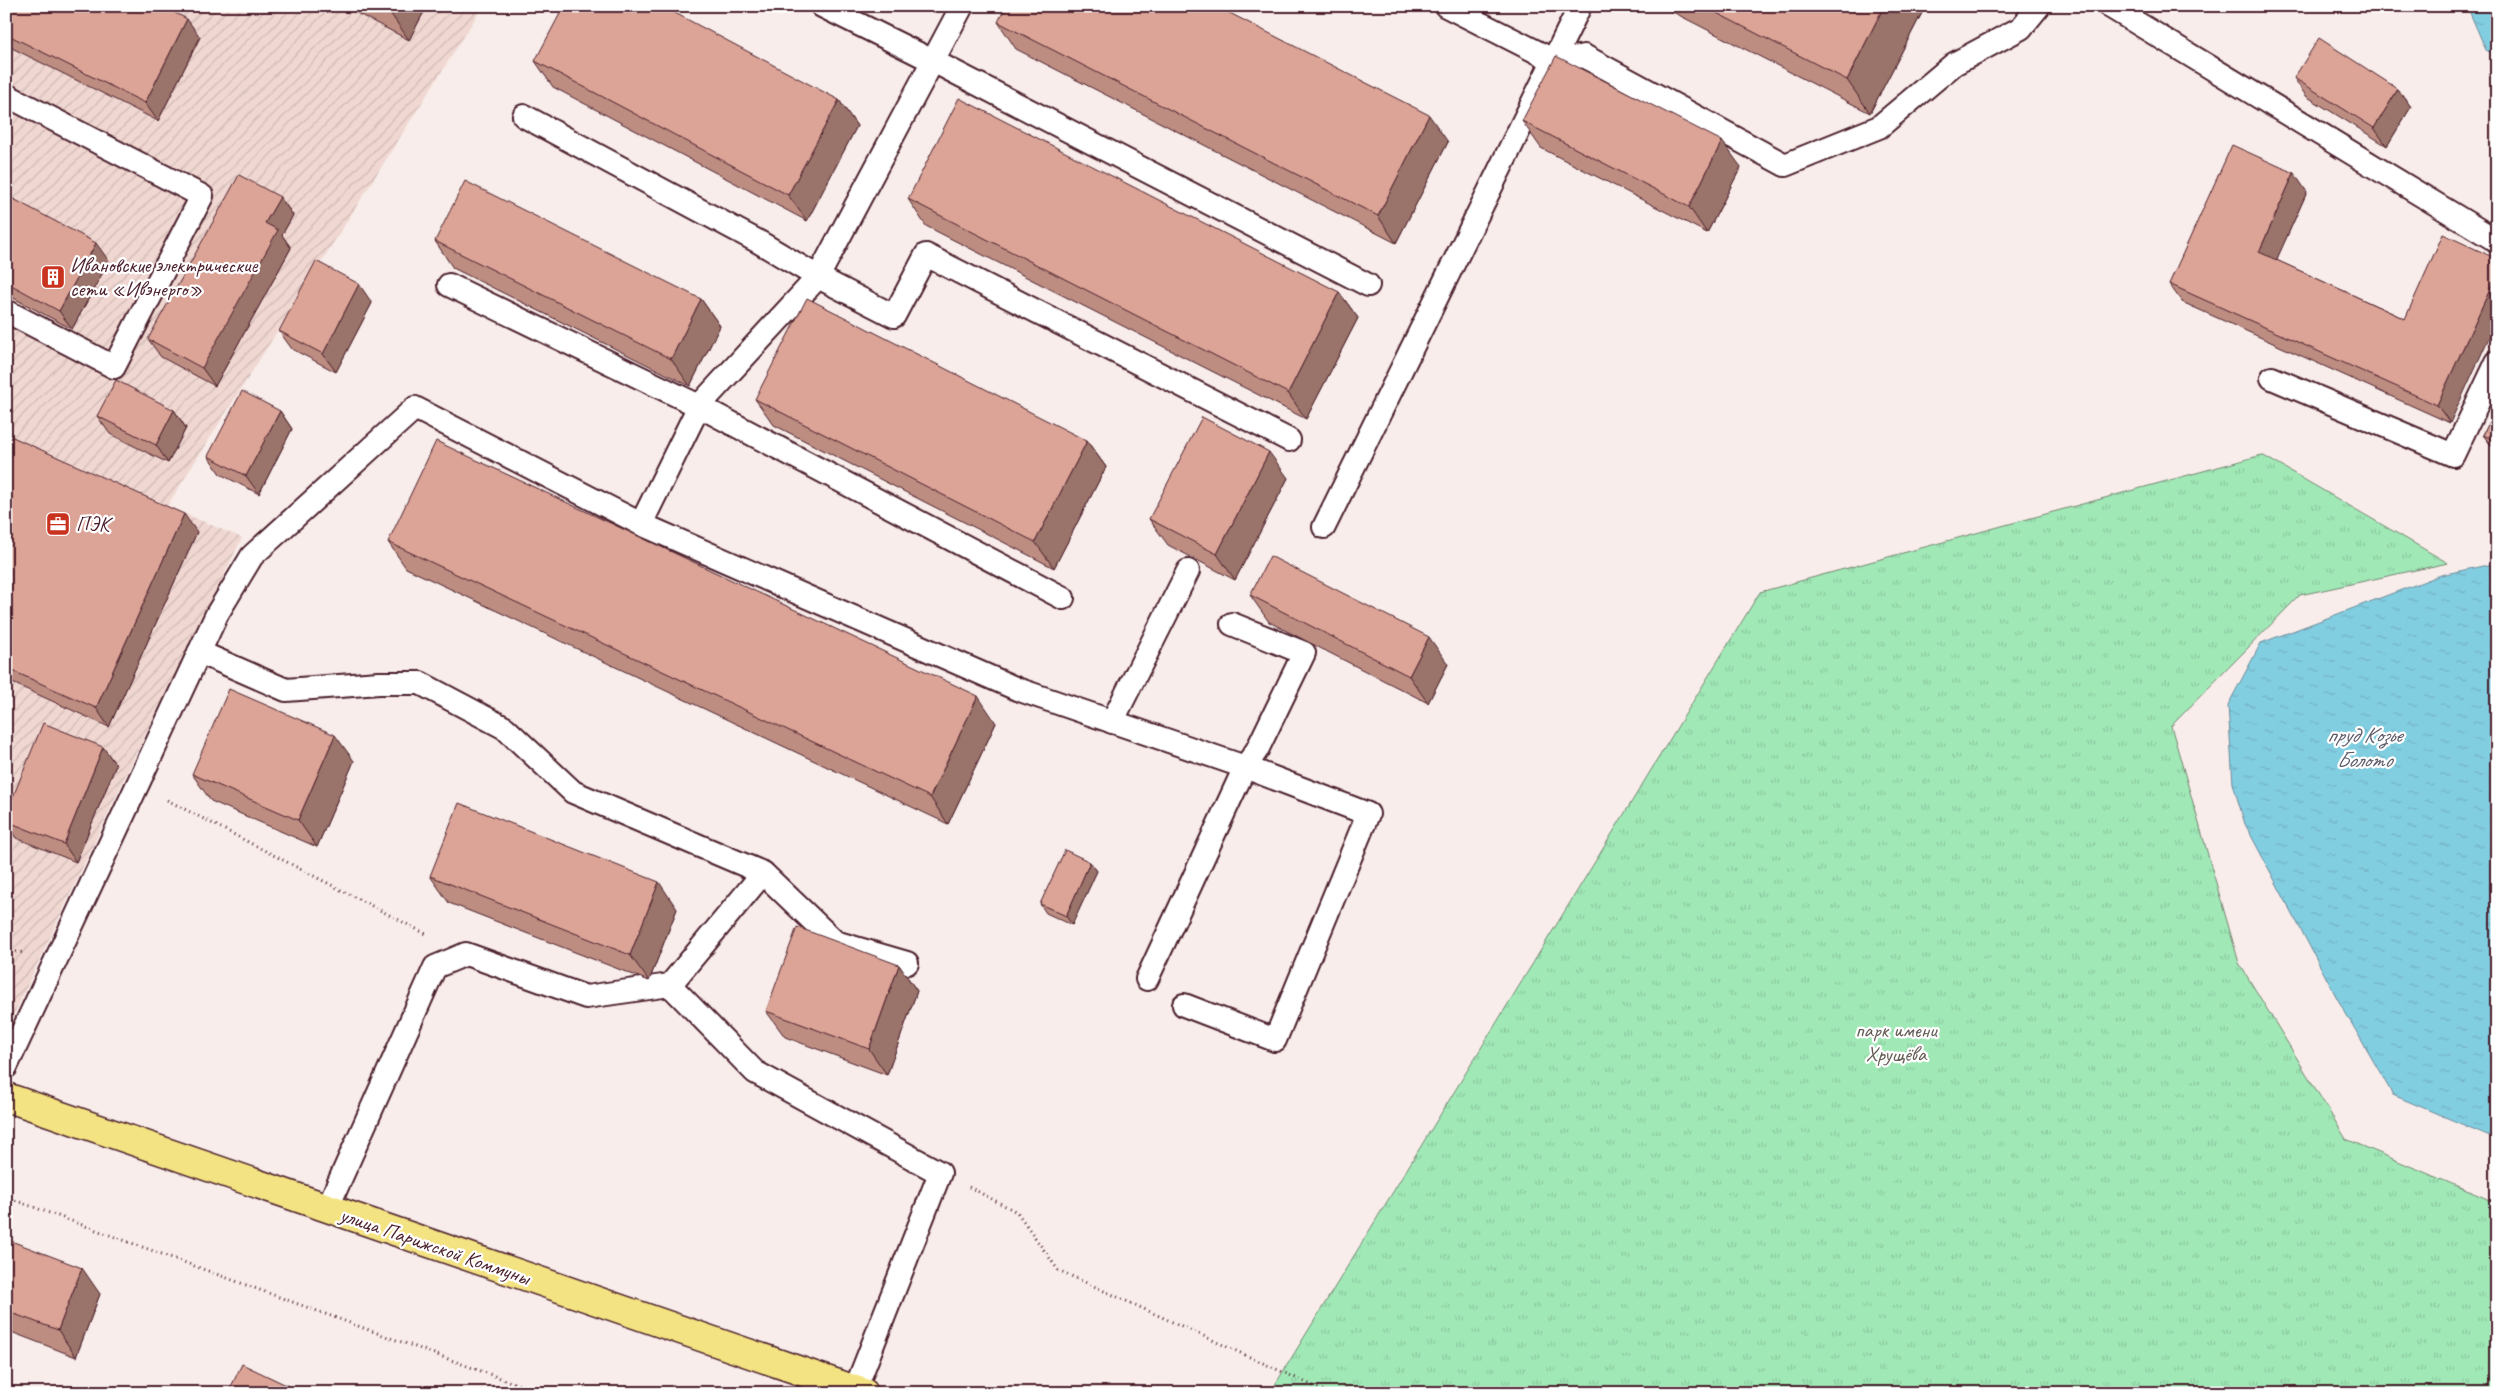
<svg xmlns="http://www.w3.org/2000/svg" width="2503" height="1399" font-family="Caveat,sans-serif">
  <defs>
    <pattern id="industrial-furrows" width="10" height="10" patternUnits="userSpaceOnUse" patternTransform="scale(1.25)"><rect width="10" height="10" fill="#f0d7d1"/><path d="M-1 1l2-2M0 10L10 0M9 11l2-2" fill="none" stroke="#cfb8b4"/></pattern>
    <pattern id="park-tufts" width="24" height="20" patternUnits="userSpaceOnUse" patternTransform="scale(1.25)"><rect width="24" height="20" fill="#a0e9b7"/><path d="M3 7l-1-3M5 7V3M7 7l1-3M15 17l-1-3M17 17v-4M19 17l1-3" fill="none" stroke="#8bc79e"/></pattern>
    <pattern id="water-ripples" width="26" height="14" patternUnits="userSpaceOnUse" patternTransform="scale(1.25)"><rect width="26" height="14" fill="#82cee1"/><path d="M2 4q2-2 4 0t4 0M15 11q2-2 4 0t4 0" fill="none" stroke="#72b0c1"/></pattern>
  </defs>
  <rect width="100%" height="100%" fill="#f8edea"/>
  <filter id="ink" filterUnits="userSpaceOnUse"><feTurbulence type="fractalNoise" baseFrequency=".02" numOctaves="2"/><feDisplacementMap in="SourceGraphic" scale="10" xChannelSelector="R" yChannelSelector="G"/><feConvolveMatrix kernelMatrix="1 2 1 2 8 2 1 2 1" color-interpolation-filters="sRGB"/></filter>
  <g filter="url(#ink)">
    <polygon fill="url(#industrial-furrows)" points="6,6 483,6 167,506 242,538 133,760 6,1031"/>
    <polygon fill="url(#park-tufts)" stroke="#758471" points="2262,455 2448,563 2300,595 2171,726 2239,963 2346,1139 2497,1203 2497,1393 1270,1393 1760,592"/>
    <g fill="url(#water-ripples)" stroke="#6c8898">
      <polygon points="2467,6 2497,6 2497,56 2486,50"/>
      <polygon points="2497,563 2497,1139 2393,1095 2337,998 2245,824 2233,784 2228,705 2261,643 2441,575"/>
    </g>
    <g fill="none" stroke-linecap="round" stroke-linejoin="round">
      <defs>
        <g id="service">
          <polyline points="822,6 933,61 1368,285"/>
          <polyline points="1446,6 1555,61 1584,56 1785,165 1879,127 1954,64 2021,28 2039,6"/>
          <polyline points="2109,6 2497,241"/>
          <polyline points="6,95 202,196 114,367 6,311"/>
          <polyline points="524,116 759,242 818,277 962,6"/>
          <polyline points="449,285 699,406 1063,598"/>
          <polyline points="2272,378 2453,455 2497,362"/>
          <polyline points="641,524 699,406 818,277 894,316 926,255 1289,440"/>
          <polyline points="1324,527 1580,6"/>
          <polyline points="199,652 286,690 379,683 420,683 505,728 573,792 763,873 670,985 586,997 466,954 435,967 327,1209"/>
          <polyline points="1112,722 1188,571"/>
          <polyline points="763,873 835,942 907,963"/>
          <polyline points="1147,979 1245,767 1257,750 1304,653 1232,624"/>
          <polyline points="670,985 755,1072 940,1173 855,1390"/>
          <polyline points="6,1067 217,614 252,556 415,408 641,524 1017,689 1245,767 1368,814 1275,1040 1184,1005"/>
        </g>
        <polyline id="primary" points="6,1097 864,1393"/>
      </defs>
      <use href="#service" stroke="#4a1f2b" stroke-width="26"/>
      <use href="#primary" stroke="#4a1f2b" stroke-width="31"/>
      <g stroke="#4a1f2b" stroke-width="3" stroke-dasharray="1 4" stroke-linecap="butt">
        <polyline points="167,800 428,935"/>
        <polyline points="6,950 23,953"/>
        <polyline points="969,1187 1017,1212 1058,1270 1329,1393"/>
        <polyline points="6,1197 541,1393"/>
      </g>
      <use href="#service" stroke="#fff" stroke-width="22"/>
      <use href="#primary" stroke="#f4e382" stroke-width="28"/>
    </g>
    <g fill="#bd8d82" stroke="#4a1f2b">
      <polygon points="6,6 200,37 158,121 6,45"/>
      <polygon points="343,6 427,6 409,40"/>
      <polygon points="1661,6 1922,6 1924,9 1870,113"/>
      <polygon points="998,22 1448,142 1396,243 1016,49"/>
      <polygon points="535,61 839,100 857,126 807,221 553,87"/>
      <polygon points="2294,78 2398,89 2411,107 2387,146 2306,96"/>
      <polygon points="1522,121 1741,167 1707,233 1541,148"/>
      <polygon points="2307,192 2276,260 2405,319 2450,423 2182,302 2169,284"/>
      <polygon points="6,195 109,261 72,329 6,294"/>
      <polygon points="280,197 293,215 282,235 291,248 215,386 161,357 148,339"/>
      <polygon points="908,199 1339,292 1358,318 1306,419 926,226"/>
      <polygon points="435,241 701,299 720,326 690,386 453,268"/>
      <polygon points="372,303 336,372 292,349 279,331"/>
      <polygon points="755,399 1087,441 1106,467 1054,568 774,425"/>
      <polygon points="2497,408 2497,447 2490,444 2483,435"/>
      <polygon points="174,410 186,428 168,463 110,434 97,416"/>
      <polygon points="280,411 292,429 259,494 220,474 208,456"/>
      <polygon points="6,434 197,532 109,727 6,680"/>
      <polygon points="1288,478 1235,580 1168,545 1149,519"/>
      <polygon points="388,542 996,723 948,824 406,568"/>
      <polygon points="1250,595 1448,664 1428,703 1269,622"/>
      <polygon points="103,747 116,765 76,862 16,838 6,823 6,814"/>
      <polygon points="354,761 317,847 211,801 192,774"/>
      <polygon points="1090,862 1097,871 1072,925 1046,913 1040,904"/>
      <polygon points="430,876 677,909 649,981 449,903"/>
      <polygon points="899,965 917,991 887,1075 785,1037 766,1011"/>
      <polygon points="6,1239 100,1294 76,1357 6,1330"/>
    </g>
    <g fill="#9a736a" stroke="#4a1f2b">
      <polygon points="386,6 427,6 409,40 386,7"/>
      <polygon points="1884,6 1922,6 1924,9 1870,113 1847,80"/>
      <polygon points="187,19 200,37 158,121 145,103"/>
      <polygon points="2398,89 2411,107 2387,146 2374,128"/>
      <polygon points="839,100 857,126 807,221 788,195"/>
      <polygon points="1429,115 1448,142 1396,243 1378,216"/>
      <polygon points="1722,141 1741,167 1707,233 1689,207"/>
      <polygon points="2294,173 2307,192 2272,270 2259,252"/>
      <polygon points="280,197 293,215 282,235 291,248 215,386 202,368 265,223"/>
      <polygon points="96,243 109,261 72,329 59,311"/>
      <polygon points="2497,274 2497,320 2450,423 2437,405"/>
      <polygon points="359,284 372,303 336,372 323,354"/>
      <polygon points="1339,292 1358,318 1306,419 1288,393"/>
      <polygon points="701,299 720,326 690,386 671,359"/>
      <polygon points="174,410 186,428 168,463 156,445"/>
      <polygon points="280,411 292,429 259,494 246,476"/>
      <polygon points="1087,441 1106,467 1054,568 1035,542"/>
      <polygon points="1269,452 1288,478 1235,580 1217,554"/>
      <polygon points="184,514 197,532 109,727 96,708"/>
      <polygon points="1429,637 1448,664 1428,703 1409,676"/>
      <polygon points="978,696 996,723 948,824 930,797"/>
      <polygon points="335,735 354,761 317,847 298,820"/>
      <polygon points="103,747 116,765 76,862 64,844"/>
      <polygon points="1090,862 1097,871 1072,925 1066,916"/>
      <polygon points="659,882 677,909 649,981 630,955"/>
      <polygon points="899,965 917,991 887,1075 869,1049"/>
      <polygon points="82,1268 100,1294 76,1357 58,1330"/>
    </g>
    <g fill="#dca497" stroke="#4a1f2b">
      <polygon points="6,6 162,6 187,19 145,103 6,34"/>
      <polygon points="564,6 662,6 839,100 788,195 535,61"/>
      <polygon points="1006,6 1216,6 1429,115 1378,216 998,22"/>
      <polygon points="1703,6 1884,6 1847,80"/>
      <polygon points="2319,38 2398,89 2374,128 2294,78"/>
      <polygon points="1556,56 1722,141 1689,207 1522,121"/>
      <polygon points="959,98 1339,292 1288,393 908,199"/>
      <polygon points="2232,145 2294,173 2259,252 2405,319 2443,234 2497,259 2497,274 2437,405 2169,284"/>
      <polygon points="239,175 280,197 265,223 278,230 202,368 148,339"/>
      <polygon points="465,181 701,299 671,359 435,241"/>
      <polygon points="6,195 96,243 59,311 6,282"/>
      <polygon points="316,261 359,284 323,354 279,331"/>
      <polygon points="807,298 1087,441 1035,542 755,399"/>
      <polygon points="116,380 174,410 156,445 97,416"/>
      <polygon points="242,391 280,411 246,476 208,456"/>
      <polygon points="2496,408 2497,408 2497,441 2483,435"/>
      <polygon points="1202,417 1269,452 1217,554 1149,519"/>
      <polygon points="6,434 184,514 96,708 6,668"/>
      <polygon points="436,441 978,696 930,797 388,542"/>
      <polygon points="1270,556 1429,637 1409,676 1250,595"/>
      <polygon points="229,689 335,735 298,820 192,774"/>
      <polygon points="43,723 103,747 64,844 6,821 6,814"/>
      <polygon points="459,803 659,882 630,955 430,876"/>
      <polygon points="1065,850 1090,862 1066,916 1040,904"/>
      <polygon points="797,927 899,965 869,1049 766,1011"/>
      <polygon points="6,1239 82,1268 58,1330 6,1311"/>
      <polygon points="242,1364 299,1391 298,1393 228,1393"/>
    </g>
  </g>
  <defs>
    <symbol id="building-square" viewBox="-11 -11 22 22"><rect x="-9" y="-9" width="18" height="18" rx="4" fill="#c8321e" stroke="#fff"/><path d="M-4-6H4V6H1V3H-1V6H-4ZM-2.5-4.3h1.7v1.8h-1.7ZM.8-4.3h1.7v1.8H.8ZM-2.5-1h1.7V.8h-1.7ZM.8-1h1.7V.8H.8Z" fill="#fff"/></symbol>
    <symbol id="office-square" viewBox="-11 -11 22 22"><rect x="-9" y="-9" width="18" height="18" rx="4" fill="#c8321e" stroke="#fff"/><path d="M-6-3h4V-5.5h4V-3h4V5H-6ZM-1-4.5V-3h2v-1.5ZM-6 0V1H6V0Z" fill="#fff"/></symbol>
  </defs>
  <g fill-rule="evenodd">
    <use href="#building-square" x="39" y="263" width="28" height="28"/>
    <use href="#office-square" x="44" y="510" width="28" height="28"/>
  </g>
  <g text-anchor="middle" stroke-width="4.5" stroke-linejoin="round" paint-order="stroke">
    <g font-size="21" fill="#4a1f2b" stroke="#fff" text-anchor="start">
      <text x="70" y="272">Ивановские электрические<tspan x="70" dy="24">сети «Ивэнерго»</tspan></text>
      <text x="76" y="531">ПЭК</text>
    </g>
    <g font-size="21" fill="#645c55" stroke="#fff">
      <text x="1896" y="1037">парк имени<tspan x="1896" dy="24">Хрущёва</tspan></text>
    </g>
    <g font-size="21" fill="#4a1f2b" stroke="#fff">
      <text transform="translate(435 1246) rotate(19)" y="7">улица Парижской Коммуны</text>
    </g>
    <g font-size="22" font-style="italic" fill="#5e5c6b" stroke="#fff">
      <text x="2364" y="742">пруд Козье<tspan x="2364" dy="25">Болото</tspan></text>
    </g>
  </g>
  <rect width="2503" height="1399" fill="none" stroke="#fff" stroke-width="25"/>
  <rect x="12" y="12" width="2478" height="1374" fill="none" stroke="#4a1f2b" stroke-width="2" filter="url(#ink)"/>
</svg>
